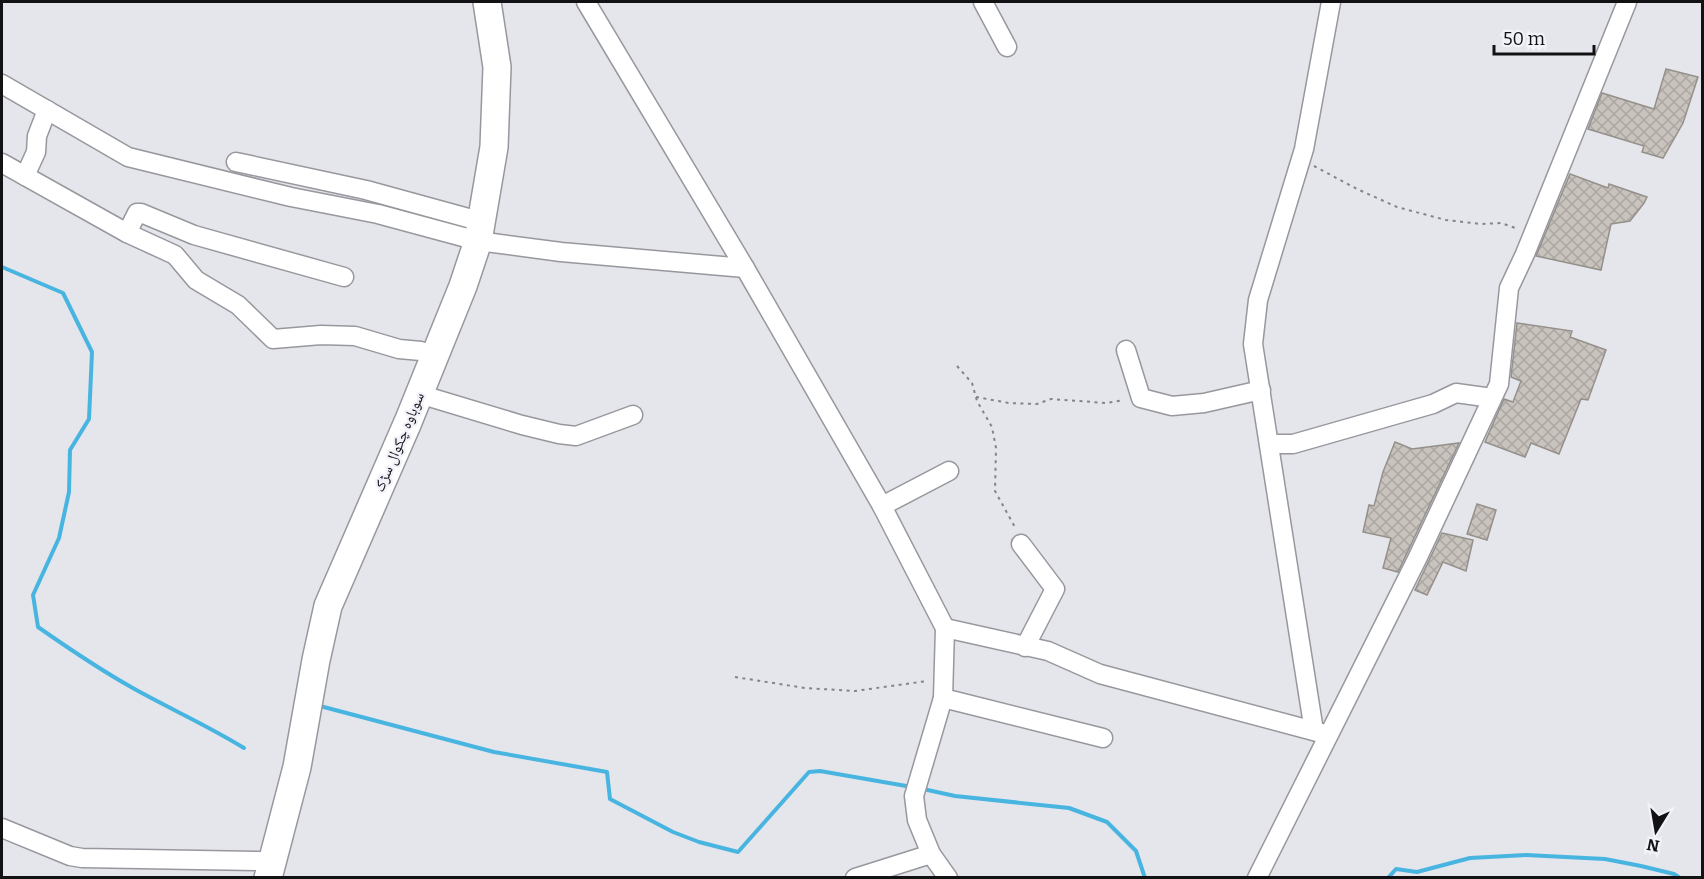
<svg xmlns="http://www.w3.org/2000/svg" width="1704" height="879" font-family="Bitter,'Noto Naskh Arabic',serif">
  <defs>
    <pattern id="building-cross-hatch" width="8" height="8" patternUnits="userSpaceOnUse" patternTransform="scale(1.5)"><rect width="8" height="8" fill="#c8c3bd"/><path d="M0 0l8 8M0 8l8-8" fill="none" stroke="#aba6a2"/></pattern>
  </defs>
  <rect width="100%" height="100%" fill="#e5e5ec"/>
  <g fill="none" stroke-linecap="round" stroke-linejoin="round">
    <g stroke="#48b5e1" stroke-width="4">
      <path d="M2 267 63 293 92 352 89 419 70 450 69 492 59 538 33 595 38 627C68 648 99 669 131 687 168 708 207 725 244 748"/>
      <polyline points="320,706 494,752 607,772 610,799 673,832 699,842 738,852 809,772 820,771 912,787"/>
      <polyline points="923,789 955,796 1069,808 1107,822 1136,851 1145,878"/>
      <polyline points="1388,878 1396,869 1417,872 1470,858 1526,855 1605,859 1641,866 1674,874 1680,878"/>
    </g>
  </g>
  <g fill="url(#building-cross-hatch)" stroke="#95908a" stroke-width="1.5">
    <polygon points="1666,69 1698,77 1683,123 1663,158 1642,152 1644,146 1588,129 1602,93 1654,109"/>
    <polygon points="1570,174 1608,188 1609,184 1647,197 1644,203 1630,221 1611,224 1601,270 1536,256"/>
    <polygon points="1517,323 1572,331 1570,337 1606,350 1588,400 1581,399 1559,454 1531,443 1525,457 1485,442 1504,399 1513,402 1521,381 1511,377"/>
    <polygon points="1395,442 1412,449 1459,443 1398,572 1383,568 1391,538 1363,532 1369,505 1374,506 1383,472"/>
    <polygon points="1477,504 1496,510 1487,540 1467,534"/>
    <polygon points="1442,533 1473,540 1466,571 1443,562 1427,595 1415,590"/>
  </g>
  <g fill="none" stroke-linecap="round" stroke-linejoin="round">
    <defs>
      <g id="minor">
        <polyline points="586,2 745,268 882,506 945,628 943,698 914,796 917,820 931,854 948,878"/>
        <polyline points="983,2 1007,47"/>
        <polyline points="2,84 128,157 291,197 378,214 478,241 561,252 745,268"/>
        <polyline points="236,162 366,190 468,218"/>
        <polyline points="2,163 127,233 175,255 196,280 238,305 273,339 321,335 355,336 399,349 421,351"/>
        <polyline points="25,176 36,152 37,136 47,110"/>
        <polyline points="127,233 137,213 141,213 194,235 344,277"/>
        <polyline points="1126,350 1141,398 1172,406 1204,403 1261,390"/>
        <polyline points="419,394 522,425 559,434 576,436 633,415"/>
        <polyline points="1269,444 1293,444 1433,404 1456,393 1492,398"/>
        <polyline points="882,506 949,471"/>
        <polyline points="1021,544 1055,589 1025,647"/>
        <polyline points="945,628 1048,651 1100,674 1325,734"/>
        <polyline points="943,698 1103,738"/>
        <polyline points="1314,731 1253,344 1258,300 1304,149 1331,2"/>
        <polyline points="2,828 70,856 82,858 260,861"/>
        <polyline points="855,878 931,854"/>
        <polyline points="1257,878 1417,559 1499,384 1509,288 1525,254 1627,2"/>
      </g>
      <polyline id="highway" points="268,878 297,767 316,660 328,606 408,422 463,286 478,241 494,147 497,67 487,2"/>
    </defs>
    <use href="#minor" stroke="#97979e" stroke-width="21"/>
    <use href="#highway" stroke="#97979e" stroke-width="30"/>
    <g stroke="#838388" stroke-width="2" stroke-dasharray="3 4.5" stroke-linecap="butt">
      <polyline points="1314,166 1357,189 1397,207 1446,220 1481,224 1501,223 1518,229"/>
      <polyline points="957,366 972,383 977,401 992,427 996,448 995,491 1016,529"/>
      <polyline points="976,397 1009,403 1037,404 1051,399 1106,403 1124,400"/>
      <polyline points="735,677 805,688 855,691 927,681"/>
    </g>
    <use href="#minor" stroke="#fff" stroke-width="18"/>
    <use href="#highway" stroke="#fff" stroke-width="27"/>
  </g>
  <g text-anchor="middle" stroke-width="4.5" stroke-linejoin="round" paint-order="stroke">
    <g font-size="15" fill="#121215" stroke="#f2f2fa">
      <text transform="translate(399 442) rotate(-67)" y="5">سوہاوہ چکوال سڑک</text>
    </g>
  </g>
  <rect width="1704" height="879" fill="none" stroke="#121215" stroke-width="6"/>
  <g transform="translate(1656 831) rotate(191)" stroke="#f2f2fa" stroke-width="4.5" paint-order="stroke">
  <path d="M0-4.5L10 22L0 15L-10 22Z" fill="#121215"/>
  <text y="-9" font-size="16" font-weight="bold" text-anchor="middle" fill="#121215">N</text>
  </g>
  <path d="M1494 45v9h100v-9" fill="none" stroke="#121215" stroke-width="3"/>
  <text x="1503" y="45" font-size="18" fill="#121215" stroke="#f2f2fa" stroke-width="4.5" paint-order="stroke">50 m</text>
</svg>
